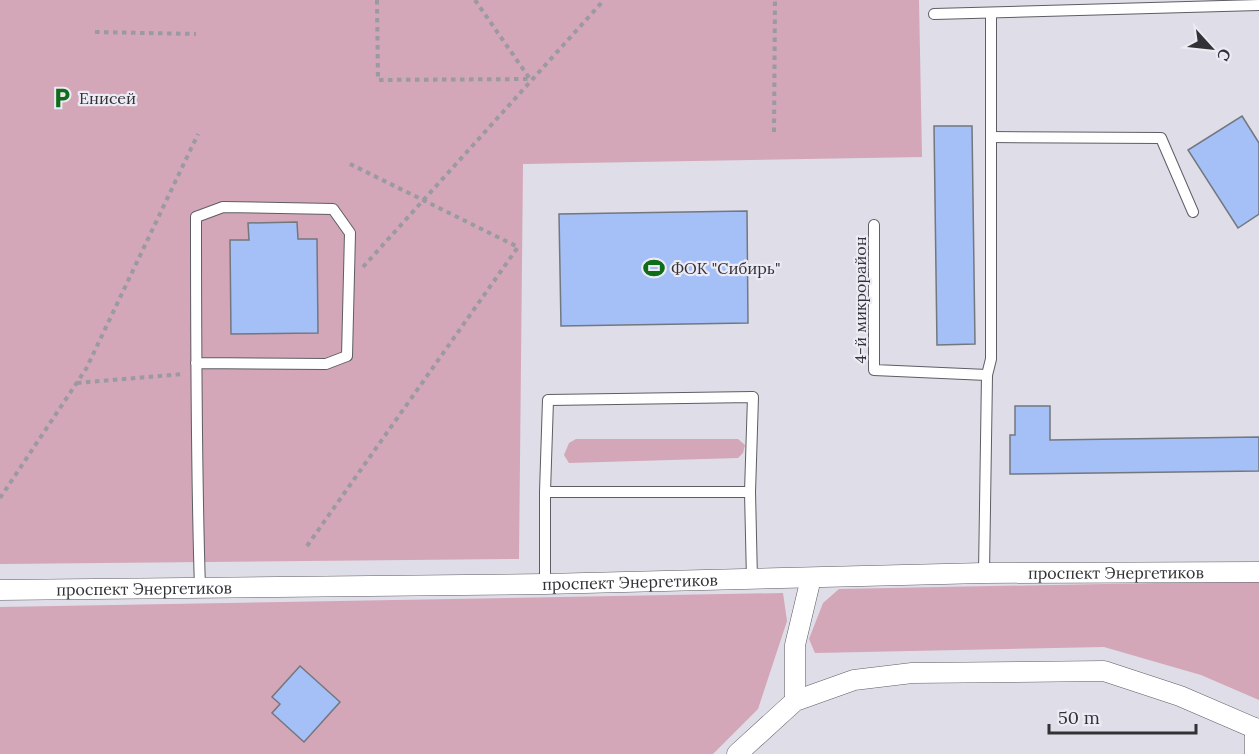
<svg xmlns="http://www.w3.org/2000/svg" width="1259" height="754" font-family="Lora,serif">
  <rect width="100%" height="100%" fill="#dfdde7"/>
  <g fill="#d3a6b8">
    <polygon points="0,0 919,0 922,157 523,164 519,559 0,564"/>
    <polygon points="576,439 738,439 745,445 743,453 738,458 569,463 564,455 569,443"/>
    <polygon points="1259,581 1259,700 1201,675 1104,647 815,653 809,639 823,603 839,589"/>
    <polygon points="783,593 787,621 758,709 713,754 0,754 0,607"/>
  </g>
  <g fill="#a4c0f7" stroke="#73777f" stroke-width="1.5">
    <polygon points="1242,116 1259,143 1259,214 1238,228 1188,150"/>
    <polygon points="934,126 972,126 975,344 937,345"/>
    <polygon points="747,211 748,323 561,326 559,214"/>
    <polygon points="297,222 298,239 317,239 318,333 231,334 230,240 249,240 248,223"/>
    <polygon points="1015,406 1050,406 1050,440 1259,437 1259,471 1010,474 1010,435 1015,435"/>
    <polygon points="300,666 340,702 304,742 272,713 280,704 272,697"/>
  </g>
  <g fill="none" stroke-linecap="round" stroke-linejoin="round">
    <defs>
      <g id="lane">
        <polyline points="934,14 1259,5"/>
        <polyline points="991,137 1161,138 1193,212"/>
        <polyline points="874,225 874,370 987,375"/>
        <path d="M196 363 326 364 347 356 350 233 333 209 223 207 196 217C196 341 196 464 200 588"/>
        <polyline points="545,492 548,400 753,397 750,492"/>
        <polyline points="984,573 987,375 991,359 991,13"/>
        <polyline points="545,584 545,492 750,492 752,580"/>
      </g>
      <g id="street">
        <path id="s1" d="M0 590 545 584 984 573 1259 572"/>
        <polyline points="795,701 795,645 811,578"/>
        <polyline points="1255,728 1255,754"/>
        <polyline points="737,754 795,701 854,680 912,673 1104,671 1180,696 1259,730"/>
      </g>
    </defs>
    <use href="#lane" stroke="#5e5d65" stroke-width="12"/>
    <use href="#street" stroke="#5e5d65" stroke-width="21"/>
    <g stroke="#9b99a1" stroke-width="4" stroke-dasharray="4.5 4.5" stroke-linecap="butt">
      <polyline points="377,0 378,80 529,79"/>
      <polyline points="475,0 530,79"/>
      <polyline points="95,32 196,34"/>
      <polyline points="774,132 775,0"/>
      <polyline points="363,267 604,0"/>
      <polyline points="77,383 183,374"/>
      <polyline points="0,498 86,369 198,134"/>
      <polyline points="307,546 518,247 348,163"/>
    </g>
    <use href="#lane" stroke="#fff" stroke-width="10"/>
    <use href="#street" stroke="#fff" stroke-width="20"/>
  </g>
  <defs>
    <symbol id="parking-bare" viewBox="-9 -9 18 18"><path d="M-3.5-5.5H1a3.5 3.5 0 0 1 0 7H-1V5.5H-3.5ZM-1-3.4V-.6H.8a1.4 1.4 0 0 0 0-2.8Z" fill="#0f6c18" stroke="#eceaf4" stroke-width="2.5" paint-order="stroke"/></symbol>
    <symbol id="stadium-bare" viewBox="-9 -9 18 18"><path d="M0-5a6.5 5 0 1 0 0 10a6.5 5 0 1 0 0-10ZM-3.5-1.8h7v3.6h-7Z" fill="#0f6c18" stroke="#eceaf4" stroke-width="2.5" paint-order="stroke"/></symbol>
  </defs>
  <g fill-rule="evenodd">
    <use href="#parking-bare" x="47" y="83" width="30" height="30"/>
    <use href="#stadium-bare" x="639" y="253" width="30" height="30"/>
  </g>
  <g text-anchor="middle" stroke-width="4.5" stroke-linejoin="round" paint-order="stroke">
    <g font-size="16" fill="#323236" stroke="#eceaf4" text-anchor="start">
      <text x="79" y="104">Енисей</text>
      <text x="671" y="274">ФОК "Сибирь"</text>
    </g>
    <g font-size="16" fill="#323236" stroke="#eceaf4">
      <text transform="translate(860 300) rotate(-90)" y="6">4-й микрорайон</text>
      <text dy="6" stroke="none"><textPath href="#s1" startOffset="1116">проспект Энергетиков</textPath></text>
      <text dy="6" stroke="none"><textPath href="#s1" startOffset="630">проспект Энергетиков</textPath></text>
      <text dy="6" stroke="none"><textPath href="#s1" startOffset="144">проспект Энергетиков</textPath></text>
    </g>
  </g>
  <g transform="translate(1211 48) rotate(117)" stroke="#eceaf4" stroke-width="4.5" paint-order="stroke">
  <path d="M0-4.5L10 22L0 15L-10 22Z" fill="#323236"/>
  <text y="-9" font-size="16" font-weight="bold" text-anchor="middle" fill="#323236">С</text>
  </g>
  <path d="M1049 724v9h147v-9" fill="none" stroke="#323236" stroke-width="3"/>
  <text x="1058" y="724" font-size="18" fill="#323236" stroke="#eceaf4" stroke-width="4.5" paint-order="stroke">50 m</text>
</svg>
